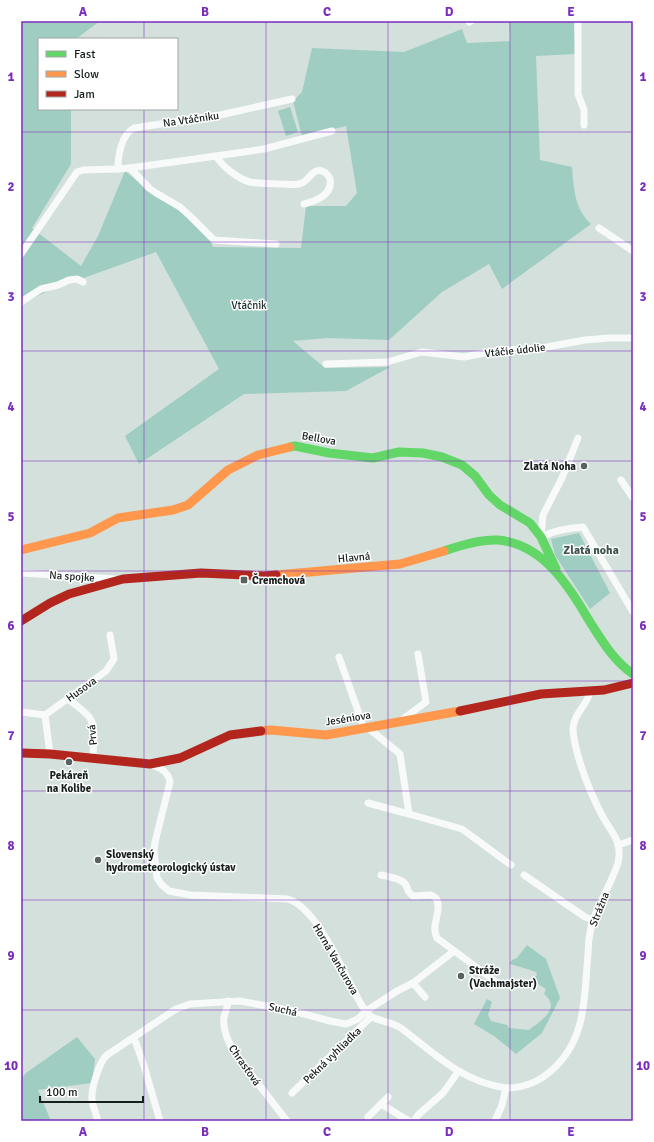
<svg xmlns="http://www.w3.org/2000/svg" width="654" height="1142" font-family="Signika,sans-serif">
  <rect width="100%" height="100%" fill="#d3e0dc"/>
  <g fill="#a0cdc2">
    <path d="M21 21H100L76 39H39V109H71V164L32 228 81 266 98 236 125 171 148 190 179 210 207 234 213 247 301 248 306 206H346L357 193 346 126 302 137 293 101 302 92 312 48 404 52 462 29 467 43 510 41 509 21H574L575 54 536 56 540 160 572 167C574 188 574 208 591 224L502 289 489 264 442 292 389 340 328 338 293 341 325 368 390 367 346 391 244 394 139 464 125 436 219 369 156 252 50 290 21 304Z"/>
    <polygon points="290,107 298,132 286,136 278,111"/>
    <polygon points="579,533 610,593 590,609 555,555 551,539"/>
    <path d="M527 945 546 959 560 998 542 1033 516 1054 494 1036 474 1024 487 999 492 1002 488 1015 491 1021 507 1025 509 1028 529 1030C540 1021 562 1009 544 994L546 989 538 984 533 978 537 975 536 972C527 969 519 966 509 964L512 960 517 958Z"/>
    <polygon points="77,1037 95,1059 92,1083 38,1090 51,1121 21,1121 21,1079 26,1073"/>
  </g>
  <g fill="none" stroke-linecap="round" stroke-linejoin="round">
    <g stroke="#f8fafa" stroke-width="7">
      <polyline points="578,21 578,94 584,110 584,125"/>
      <polyline points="469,22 471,21"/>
      <polyline points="216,156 264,149 332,131"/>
      <path d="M130 168 118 169C118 156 121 135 134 128L220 115 292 99"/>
      <polyline points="599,228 633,251"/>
      <path d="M276 244 214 240 190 216 180 207 156 193 149 188 130 168 216 156C222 166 238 179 250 182 260 184 270 183 280 184 287 184 296 186 302 183 309 180 313 168 322 171 326 172 329 176 330 179 333 195 316 201 304 204"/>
      <polyline points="21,254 77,172 83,170 118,169"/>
      <polyline points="21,302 41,289 58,285 69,280 77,279 83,282"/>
      <polyline points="326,364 387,362 422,352 464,357 500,350 536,349 585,340 609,338 633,338"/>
      <polyline points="621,480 633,498"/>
      <path d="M541 537C555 530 567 528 583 527L633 612"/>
      <polyline points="541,537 543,515 562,478 578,438"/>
      <polyline points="21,573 115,579"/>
      <polyline points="339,657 364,728"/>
      <path d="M68 699C75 705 87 712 91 720 96 731 93 746 93 758"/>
      <polyline points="21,712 45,715 106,671 114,659 110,635"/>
      <polyline points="45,715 50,754"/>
      <polyline points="403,719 426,702 418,654"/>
      <polyline points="367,727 400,754 409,814 462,829 511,865"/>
      <path d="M150 764C160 768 168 771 170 782L155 842 154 851 157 878 162 885 169 891 190 895 288 899C316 908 339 963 352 987 357 996 362 1009 370 1016 375 1020 393 1022 401 1028 435 1054 462 1082 506 1088"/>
      <polyline points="368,803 409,814"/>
      <polyline points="618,845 633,840"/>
      <path d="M381 875C389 877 401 878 406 885 408 890 408 893 413 896L431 895 436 898C443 910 430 925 437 938L496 982"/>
      <polyline points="524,875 585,917 593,920"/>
      <polyline points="413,983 454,951"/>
      <path d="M228 1001C228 1007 225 1012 224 1017 222 1030 229 1043 235 1054L287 1121"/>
      <polyline points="133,1039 136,1043 144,1066 160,1121"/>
      <polyline points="292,1093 371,1017"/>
      <polyline points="381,1104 409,1121"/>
      <polyline points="368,1117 388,1097"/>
      <path d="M98 1121C96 1114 93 1107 92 1100 91 1089 99 1062 107 1055L176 1009 190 1004 240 1001 293 1011 330 1021 346 1024 358 1019 366 1011 397 991 413 983 425 997"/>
      <polyline points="414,1121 418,1115 443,1093 458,1072"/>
      <path d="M495 1121 502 1105 506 1088C523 1088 539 1082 552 1070 587 1039 584 997 588 954 588 946 589 936 591 927 597 905 611 885 618 863 623 840 611 833 602 815 597 807 594 798 590 790 583 773 575 749 573 731 572 715 587 706 590 692"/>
    </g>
    <g stroke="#63d668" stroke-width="9">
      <polyline points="290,447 295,446 329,453 373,458 399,452 423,453 442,457 462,465 475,476 489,495 500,505 530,523 541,537 556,569"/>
      <path d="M444 551C461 545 480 539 498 540 544 544 569 587 590 622 602 641 614 661 633 674"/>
    </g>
    <g stroke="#ff974d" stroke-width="9">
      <polyline points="21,550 90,533 118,518 173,510 188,505 228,470 258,455 290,447"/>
      <polyline points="276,575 400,564 444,551"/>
      <polyline points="261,731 271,730 326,735 460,711"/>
    </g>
    <g stroke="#b3261e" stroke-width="9">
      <polyline points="21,621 50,603 69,594 123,579 201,573 264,576 276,575"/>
      <polyline points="460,711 541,694 604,690 633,683"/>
      <polyline points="21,753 50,754 150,764 180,758 230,735 261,731"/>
    </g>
  </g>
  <path fill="none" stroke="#7b2cbf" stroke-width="1" stroke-opacity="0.55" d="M144 21V39M266 21V1121M388 21V1121M510 21V1121M144 109V1121M21 132H633M21 242H633M21 351H633M21 461H633M21 571H633M21 681H633M21 791H633M21 900H633M21 1010H633"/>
  <g fill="#586360" stroke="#fff" stroke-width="1.5">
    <circle cx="584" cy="466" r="4"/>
    <rect x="240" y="576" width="8" height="8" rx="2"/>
    <circle cx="69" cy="762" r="4"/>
    <circle cx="98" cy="860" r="4"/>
    <circle cx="461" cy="976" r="4"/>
  </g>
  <g text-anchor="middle" stroke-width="3" stroke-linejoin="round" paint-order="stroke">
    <g font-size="11" fill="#161f1d" stroke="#fff">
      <text transform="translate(191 119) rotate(-8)" y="4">Na Vtáčniku</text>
      <text transform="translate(515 350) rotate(-6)" y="4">Vtáčie údolie</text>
      <text transform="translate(319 438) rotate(10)" y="4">Bellova</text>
      <text transform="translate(354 557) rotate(-5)" y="4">Hlavná</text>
      <text transform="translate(72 576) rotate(4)" y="4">Na spojke</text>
      <text transform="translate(81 689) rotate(-36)" y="4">Husova</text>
      <text transform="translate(348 718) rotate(-9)" y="4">Jeséniova</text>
      <text transform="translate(92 735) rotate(-95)" y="4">Prvá</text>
      <text transform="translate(599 909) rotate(-68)" y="4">Strážna</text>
      <text transform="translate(336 959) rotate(60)" y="4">Horná Vančurova</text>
      <text transform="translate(283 1009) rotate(13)" y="4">Suchá</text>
      <text transform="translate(332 1055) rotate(-44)" y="4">Pekná vyhliadka</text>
      <text transform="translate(245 1065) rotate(55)" y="4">Chrasťová</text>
    </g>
    <g font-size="11" fill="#192d29" stroke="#fff">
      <text x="249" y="309">Vtáčnik</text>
    </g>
    <g font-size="11" font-weight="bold" fill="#161f1d" stroke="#fff" text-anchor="start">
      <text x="576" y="470" text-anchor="end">Zlatá Noha</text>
      <text x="252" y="584">Čremchová</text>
      <text x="69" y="779" text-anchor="middle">Pekáreň<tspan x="69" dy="13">na Kolibe</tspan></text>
      <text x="106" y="858">Slovenský<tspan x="106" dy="13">hydrometeorologický ústav</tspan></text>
      <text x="469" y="974">Stráže<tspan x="469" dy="13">(Vachmajster)</tspan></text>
    </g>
    <g font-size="12" font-weight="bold" fill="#3d524d" stroke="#fff">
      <text x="591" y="554">Zlatá noha</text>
    </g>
  </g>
  <rect width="654" height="1142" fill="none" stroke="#ffffff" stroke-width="44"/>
  <rect x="38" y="38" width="140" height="72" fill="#ffffff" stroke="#a2a5a5"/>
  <rect x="46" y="51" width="20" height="6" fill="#63d668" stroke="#a2a5a5"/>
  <text x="74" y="58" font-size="12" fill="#161f1d">Fast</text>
  <rect x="46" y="71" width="20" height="6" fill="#ff974d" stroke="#a2a5a5"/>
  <text x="74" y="78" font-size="12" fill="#161f1d">Slow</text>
  <rect x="46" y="91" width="20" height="6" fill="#b3261e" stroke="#a2a5a5"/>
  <text x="74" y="98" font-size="12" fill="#161f1d">Jam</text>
  <path d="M40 1096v6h103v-6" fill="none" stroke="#161f1d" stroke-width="2"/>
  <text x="46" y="1096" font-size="12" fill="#161f1d" stroke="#ffffff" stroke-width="3" paint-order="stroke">100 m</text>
  <rect x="22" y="22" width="610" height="1098" fill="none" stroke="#7b2cbf" stroke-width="1.5"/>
  <g font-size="13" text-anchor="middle" font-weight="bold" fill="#7b2cbf">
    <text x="83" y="16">A</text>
    <text x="205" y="16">B</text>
    <text x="327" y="16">C</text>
    <text x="449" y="16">D</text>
    <text x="571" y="16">E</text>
    <text x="11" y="81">1</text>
    <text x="643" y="81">1</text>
    <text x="11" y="191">2</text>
    <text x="643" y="191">2</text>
    <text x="11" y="301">3</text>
    <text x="643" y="301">3</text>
    <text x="11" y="411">4</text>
    <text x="643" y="411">4</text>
    <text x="11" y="521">5</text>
    <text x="643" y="521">5</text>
    <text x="11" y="630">6</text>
    <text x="643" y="630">6</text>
    <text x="11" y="740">7</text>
    <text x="643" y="740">7</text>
    <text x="11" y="850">8</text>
    <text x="643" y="850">8</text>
    <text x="11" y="960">9</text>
    <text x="643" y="960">9</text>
    <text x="11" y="1070">10</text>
    <text x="643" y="1070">10</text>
    <text x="83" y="1136">A</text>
    <text x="205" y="1136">B</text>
    <text x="327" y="1136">C</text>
    <text x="449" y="1136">D</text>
    <text x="571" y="1136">E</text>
  </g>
</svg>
